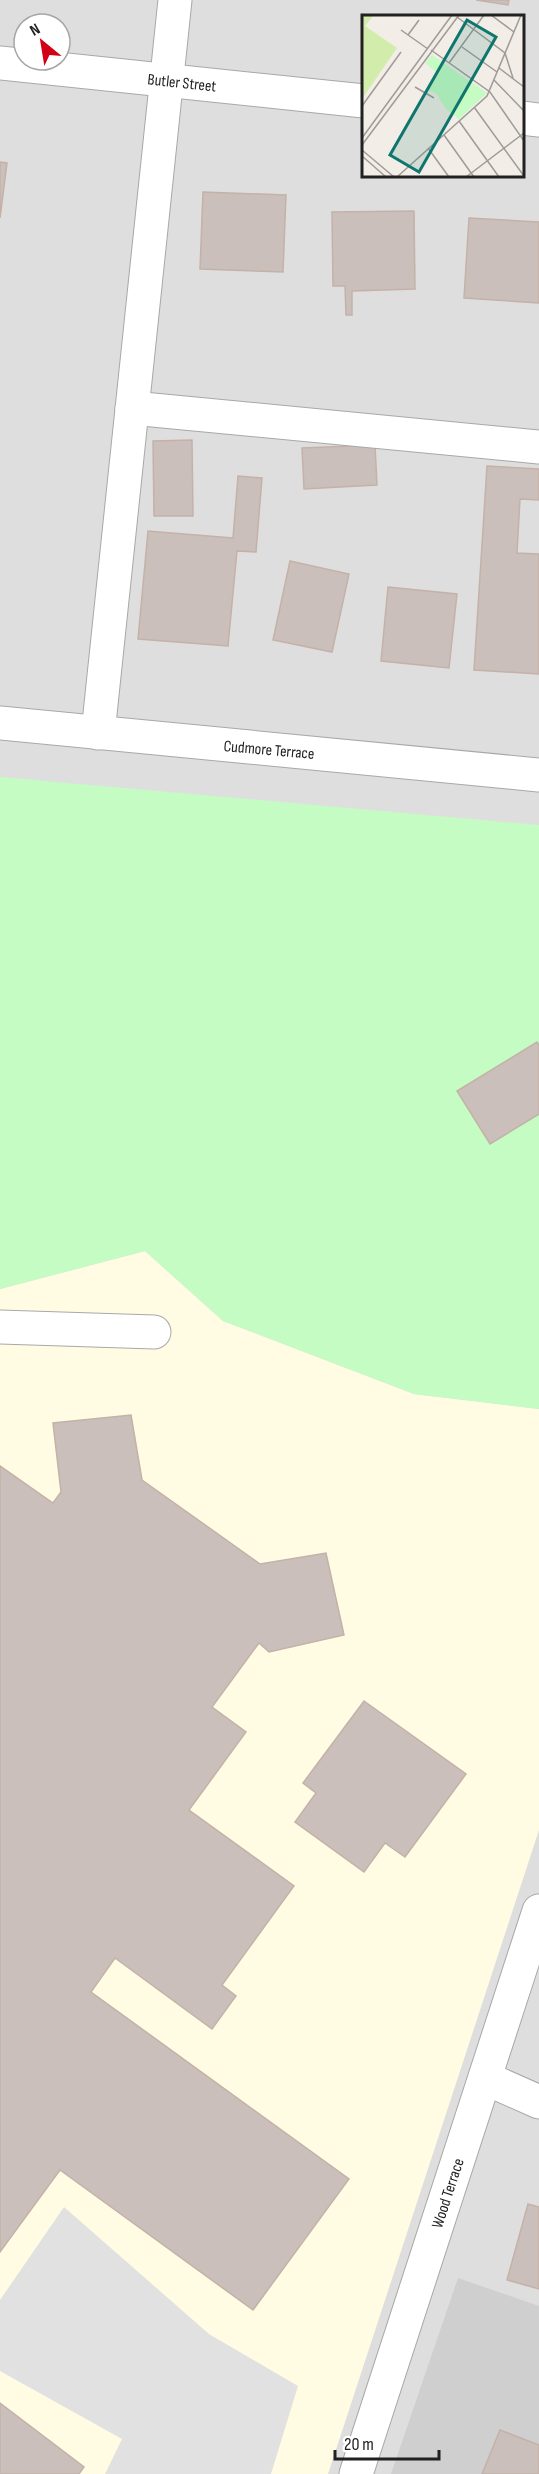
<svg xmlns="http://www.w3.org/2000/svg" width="539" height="2474" font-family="'Sofia Sans Condensed',sans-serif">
  <rect width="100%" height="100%" fill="#f2ede7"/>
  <path fill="#dfdede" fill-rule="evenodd" d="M0 0H539V2474H0ZM364 16H522V176H364ZM24 24H60V60H24Z"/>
  <polygon fill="#fffce3" points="145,1251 223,1321 414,1394 539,1409 539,1830 328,2474 0,2474 0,1289"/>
  <polygon fill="#cfcfcf" points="458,2278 539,2306 539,2474 391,2474"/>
  <polygon fill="#c4fcc3" points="0,777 539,825 539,1409 414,1394 223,1321 145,1251 0,1289"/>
  <polygon fill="#e1e1e1" points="64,2207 209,2334 298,2386 271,2474 105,2474 122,2439 0,2371 0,2300"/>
  <g fill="#cabfba" stroke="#c4b2a8" stroke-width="1.5">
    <polygon points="476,0 509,0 508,5"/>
    <polygon points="0,162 7,163 0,218"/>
    <polygon points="203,192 286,195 283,272 200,269"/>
    <polygon points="414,211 415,289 352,291 352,315 346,315 345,286 333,286 332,212"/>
    <polygon points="469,218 539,222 539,303 464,298"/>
    <polygon points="192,440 193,516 154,516 153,441"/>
    <polygon points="375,445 377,485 304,489 302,448"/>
    <polygon points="487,466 539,469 539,500 520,499 517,553 539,554 539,674 474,670"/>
    <polygon points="238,476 262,478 256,552 237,551 228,646 138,639 148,531 233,538"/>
    <polygon points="290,561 349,574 332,652 273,640"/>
    <polygon points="388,587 457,594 449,668 381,661"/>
    <polygon points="537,1042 539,1045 539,1114 490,1144 457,1091"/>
    <polygon points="131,1415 142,1480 260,1564 326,1553 344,1635 269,1652 259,1643 212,1707 246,1732 189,1810 294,1886 222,1985 236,1996 212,2029 115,1958 91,1992 349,2179 253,2310 60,2170 0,2252 0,1466 53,1503 61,1492 53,1423"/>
    <polygon points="364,1701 466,1774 405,1857 385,1843 364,1872 295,1822 316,1793 303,1783"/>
    <polygon points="528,2204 539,2207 539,2289 507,2280"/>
    <polygon points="0,2403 84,2467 79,2474 0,2474"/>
    <polygon points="500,2430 539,2445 539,2474 482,2474"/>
  </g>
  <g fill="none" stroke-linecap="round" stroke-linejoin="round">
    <defs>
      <g id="minor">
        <polyline points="0,63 364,101"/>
        <polyline points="522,118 539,120"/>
        <polyline points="132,408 539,447"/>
        <polyline points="0,723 539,775"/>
        <polyline points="98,733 175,0"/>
        <polyline points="0,1327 154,1332"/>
        <polyline points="485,2078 539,2102"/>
        <polyline points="356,2474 539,1911"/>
      </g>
    </defs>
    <use href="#minor" stroke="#a8a8a8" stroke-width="35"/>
    <use href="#minor" stroke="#fff" stroke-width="33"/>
  </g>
  <g text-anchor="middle" stroke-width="4.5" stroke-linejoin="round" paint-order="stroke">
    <g font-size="16" fill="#212121" stroke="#fff">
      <text transform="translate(182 82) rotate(6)" y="6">Butler Street</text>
      <text transform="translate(269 749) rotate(5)" y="6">Cudmore Terrace</text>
      <text transform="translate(447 2193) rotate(-72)" y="6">Wood Terrace</text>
    </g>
  </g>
  <g transform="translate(362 15)">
    <rect width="162" height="162" fill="#f2ede7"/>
    <path d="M0 0H12L3 11 35 33 0 84Z" fill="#d2edab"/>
    <path d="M70 40 125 78 97 104 84 94 74 78 64 75 74 57 63 48Z" fill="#c4fcc3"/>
    <path fill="none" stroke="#9e9b98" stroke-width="1.5" d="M129 0 152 17M95 2 143 38 151 63M39 15 66 34M46 20 57 5M100 32 135 57M69 35 128 77 162 126M87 48 122 0M137 53 162 72M132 65 162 96M53 72 72 83M0 91 39 37M112 92 162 161M97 106 137 162M82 120 112 162M0 123 90 0M0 130 97 0M66 133 87 162M0 135 32 162M0 141 24 162M35 162 125 81 159 0M104 162 162 118"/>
    <path fill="#0f766e" fill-opacity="0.15" stroke="#0f766e" stroke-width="3" d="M105 5 134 22 57 157 28 140Z"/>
    <rect width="162" height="162" fill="none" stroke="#212121" stroke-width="3"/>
  </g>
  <g transform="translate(42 42) rotate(330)"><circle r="28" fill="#ffffff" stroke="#a6a6a6" stroke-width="1.5"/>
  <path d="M0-4.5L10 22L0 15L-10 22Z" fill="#d20014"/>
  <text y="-9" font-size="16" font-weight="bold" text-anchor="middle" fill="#212121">N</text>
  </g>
  <path d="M335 2450v9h104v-9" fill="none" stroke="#212121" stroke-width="3"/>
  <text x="344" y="2450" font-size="18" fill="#212121" stroke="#ffffff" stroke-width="4.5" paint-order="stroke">20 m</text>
</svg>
